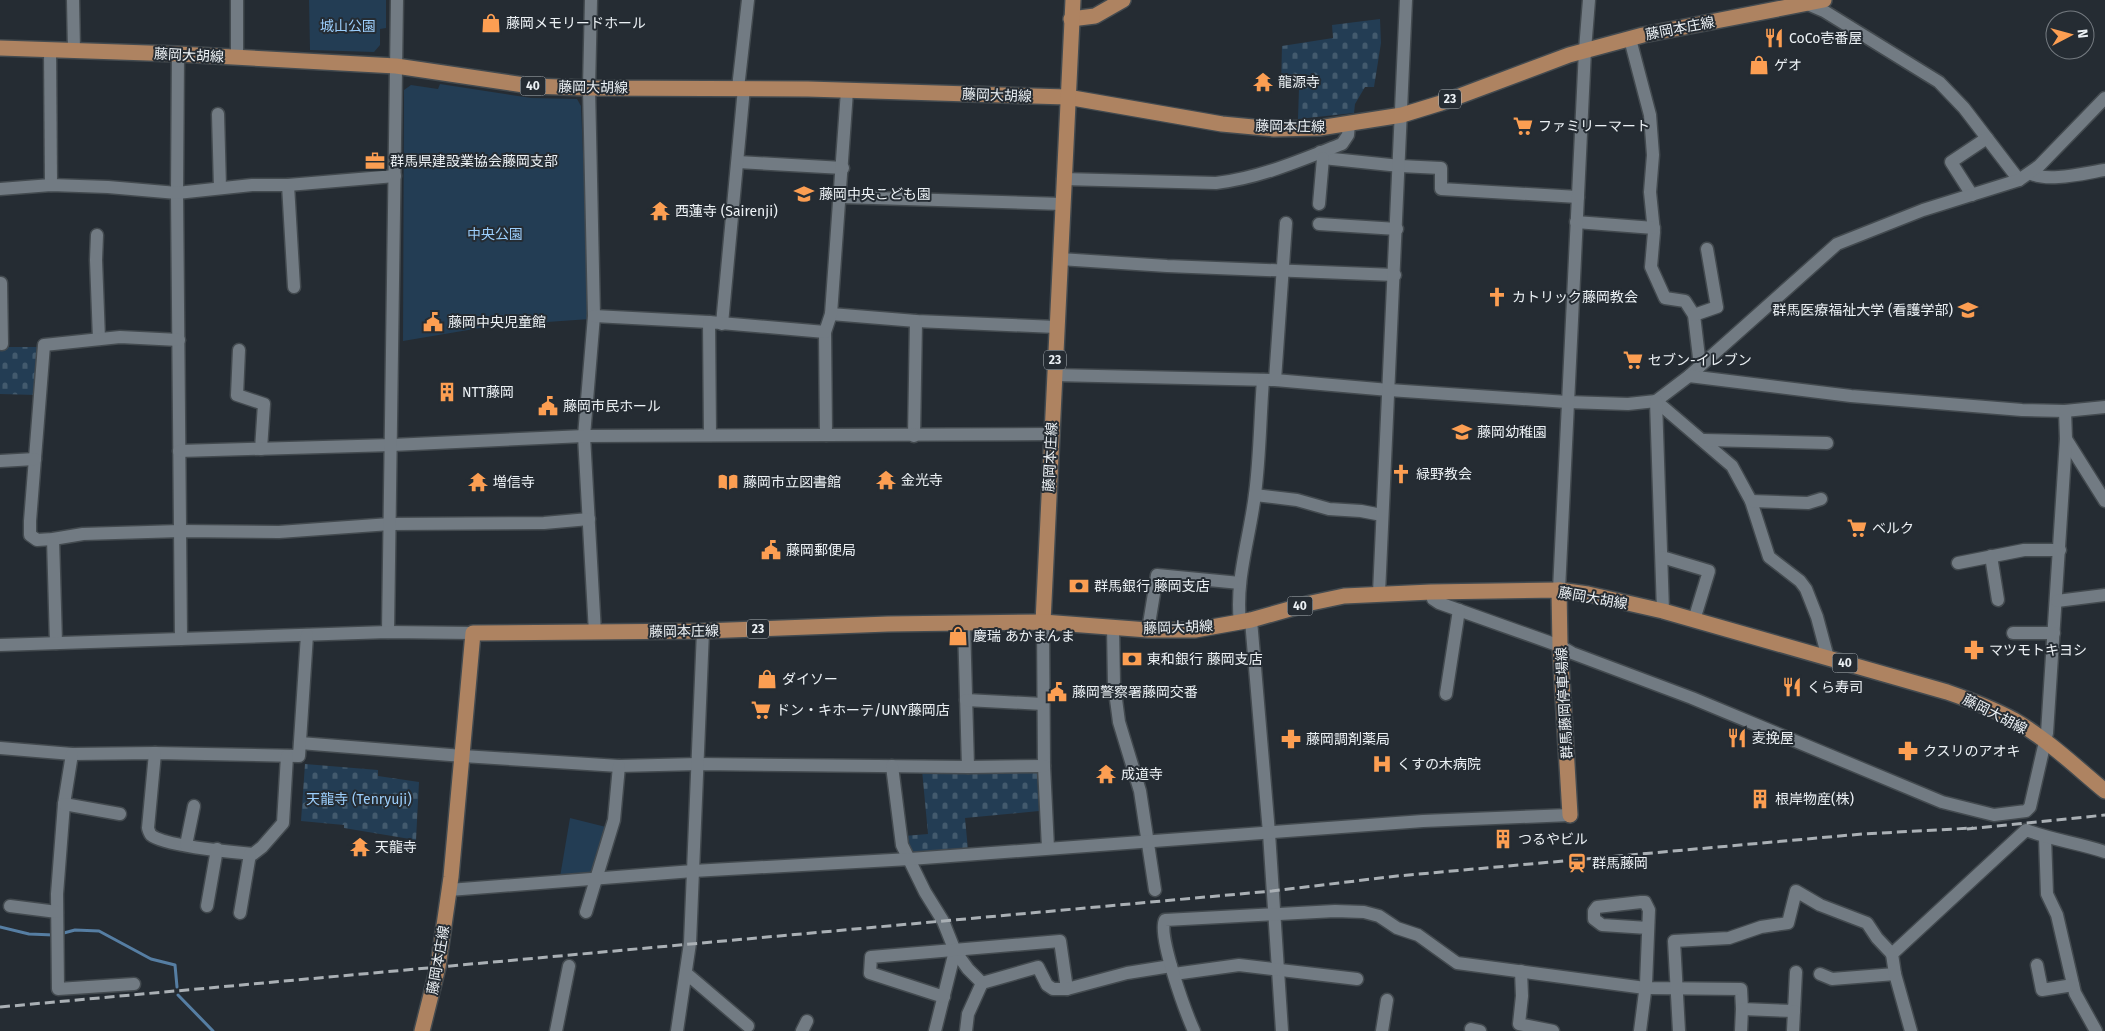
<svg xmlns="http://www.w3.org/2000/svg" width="2105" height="1031" font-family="'Fira Sans','Noto Sans JP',sans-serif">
  <defs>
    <pattern id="cemetery-stones" width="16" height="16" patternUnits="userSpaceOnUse" patternTransform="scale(1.25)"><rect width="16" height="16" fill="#233d54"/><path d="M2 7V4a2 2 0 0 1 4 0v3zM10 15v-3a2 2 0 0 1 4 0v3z" fill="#435a6d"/></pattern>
  </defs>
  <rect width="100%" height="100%" fill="#252c33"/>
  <g fill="#233d54">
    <polygon points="309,0 386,0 386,28 380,29 380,45 374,52 310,50"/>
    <polygon points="440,84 531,98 577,99 581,106 590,319 492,326 403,341 404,90 411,85 438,89"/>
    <polygon points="570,818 606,827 592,874 560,877"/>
  </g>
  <g fill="url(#cemetery-stones)">
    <polygon points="1380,19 1381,43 1374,87 1365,87 1355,104 1354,113 1298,119 1299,89 1281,86 1282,46 1333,38 1332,25"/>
    <polygon points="0,347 41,347 37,395 0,394"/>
    <polygon points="305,764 378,770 378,776 419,782 416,840 344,828 344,825 301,821"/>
    <polygon points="1037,769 1039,811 965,818 968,850 912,855 904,836 928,834 922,770"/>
  </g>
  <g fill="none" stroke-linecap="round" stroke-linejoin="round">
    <g stroke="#567ea3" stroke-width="3">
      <polyline points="0,927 29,934 54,935"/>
      <polyline points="60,934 75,930 99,931 151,959 175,965 177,987"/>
      <polyline points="178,995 213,1031"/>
    </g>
    <defs>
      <g id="minor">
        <polyline points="73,0 74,50"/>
        <polyline points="591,0 589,88 594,316 584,436 595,633"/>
        <polyline points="1803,2 1824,11 1939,82 1964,108 2019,180"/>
        <polyline points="1630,39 1650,115 1653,155 1650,192 1654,232 1651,267 1665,298 1685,301 1694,315 1700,366"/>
        <polyline points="50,49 51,185"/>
        <polyline points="178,54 177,193 181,639"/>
        <polyline points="237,57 237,0"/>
        <polyline points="738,88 748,0"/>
        <polyline points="218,114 220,188"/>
        <polyline points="1320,152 1323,158 1400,166 1441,168 1441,189 1578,197"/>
        <polyline points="738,162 843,168"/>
        <path d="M2030 173C2047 183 2085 173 2105 170"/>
        <path d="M1063 179 1216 183C1260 178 1301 160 1342 144L1348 135 1349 124"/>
        <polyline points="288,185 294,287"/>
        <polyline points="0,189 51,185 108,187 177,193 252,185 288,185 395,176"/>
        <polyline points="1972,195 1951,162 1987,138"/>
        <polyline points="841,197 1062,204"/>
        <polyline points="1319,204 1323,158"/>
        <polyline points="1576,222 1654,228"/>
        <polyline points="1319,224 1397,229"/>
        <polyline points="97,235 96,260 99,339"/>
        <polyline points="1060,259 1167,266 1395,275"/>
        <polyline points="1,283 2,344"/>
        <polyline points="831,314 916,321 1056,327"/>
        <polyline points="1694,315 1717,307 1707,249"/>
        <polyline points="594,316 709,322"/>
        <polyline points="722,324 744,88"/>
        <polyline points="825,332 826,435"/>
        <polyline points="179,340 120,337 44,345 30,521 30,535 37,540 53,539 83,534 180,531 279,532 390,524 544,523 589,519"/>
        <polyline points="239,350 237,395 264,404 261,449"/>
        <polyline points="1054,375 1275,380 1389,390 1567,402 1628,404 1656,401 1689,376 1837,244 1923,210 2019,180 2039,166 2105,98"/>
        <polyline points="1689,376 1851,396 2022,410 2065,411 2105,407"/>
        <polyline points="1275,380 1286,223"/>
        <polyline points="1656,401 1732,466 1751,501 1769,557 1800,581 1806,589 1817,617 1828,658"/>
        <polyline points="1656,401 1663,611"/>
        <polyline points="710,435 709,322 825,332 831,314 847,91"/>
        <polyline points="914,436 916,321"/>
        <polyline points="2066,439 2105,501"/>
        <polyline points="1704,440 1827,443"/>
        <polyline points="179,451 392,445 584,436 1051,434"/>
        <polyline points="0,461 35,459"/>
        <polyline points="1255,495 1297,500 1329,509 1361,511 1382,515"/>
        <polyline points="1751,501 1808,503 1821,499"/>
        <polyline points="53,539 56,643"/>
        <polyline points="1991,556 1998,600"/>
        <polyline points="1662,557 1709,571 1694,620"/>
        <polyline points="1958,563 2024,550 2060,550"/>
        <polyline points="1559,590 1585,50 1589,0"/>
        <polyline points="1431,592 1433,599 1439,603 1560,646 1572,653 1692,698 1942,802 1994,815 2026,811 2030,807 2047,733 2066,439 2065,411"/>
        <polyline points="1379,593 1406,0"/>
        <polyline points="2057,601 2105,595"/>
        <polyline points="1251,620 1269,833 1282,1031"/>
        <polyline points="1043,622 1044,766 1048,848"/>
        <path d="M1240 623C1235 579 1250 537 1255 494 1260 456 1260 418 1263 380"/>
        <polyline points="964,624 968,767"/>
        <polyline points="1113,627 1114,684 1119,722 1140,791 1155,890"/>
        <polyline points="1148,630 1157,575 1240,583"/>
        <polyline points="388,632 397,0"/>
        <polyline points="2013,633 2054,633"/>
        <polyline points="0,645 388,632 473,633"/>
        <polyline points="1446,694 1459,610"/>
        <polyline points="966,700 1043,704"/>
        <polyline points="300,743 463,756 619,766 698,764 968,767 1044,766"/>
        <polyline points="0,748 72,754 155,753 299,756 307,635"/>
        <path d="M155 753 148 828C148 829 150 834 151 835 164 846 233 852 253 854L262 847 283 823 287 756"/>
        <polyline points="72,754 64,804 57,894 58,989 134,984"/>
        <polyline points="892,766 902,845 925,892 943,921 955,951 935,1031"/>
        <polyline points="64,804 120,814"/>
        <polyline points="2045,837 2047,894 2057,915 2075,993 2096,1031"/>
        <polyline points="186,845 194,806"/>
        <polyline points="449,890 693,871 910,859 1423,821 1570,815"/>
        <polyline points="10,906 57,912"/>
        <polyline points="207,906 217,849"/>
        <polyline points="586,912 614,820 619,766"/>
        <polyline points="240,913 250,854"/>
        <polyline points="955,951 968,969 982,983"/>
        <polyline points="2037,965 2042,990 2073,985"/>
        <polyline points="1521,971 1522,996 1519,1024 1553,1031"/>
        <polyline points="687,974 748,1026"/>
        <polyline points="1174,974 1239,965 1357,979"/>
        <polyline points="1820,974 1832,979 1895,974"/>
        <polyline points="944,997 870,973 871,957 1060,941 1067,989"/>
        <polyline points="1471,1029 1480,1031"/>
        <polyline points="556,1031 569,966"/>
        <polyline points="677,1031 690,943 703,631"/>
        <polyline points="802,1031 807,1021"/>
        <polyline points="966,1031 968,1014 982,983 1038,967 1047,985 1053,989 1067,989 1127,973 1171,966"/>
        <path d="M1194 1031C1186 1013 1157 935 1165 920L1335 911 1364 912 1379 916 1397 928 1418 935 1457 963 1645 988 1741 989 1742 1009 1794 1011 1796 972"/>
        <polyline points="1382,1031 1387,1000"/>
        <polyline points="1640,1031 1646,984 1649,910 1645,902 1641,902 1597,907 1594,911 1594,919 1602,925 1648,928"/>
        <polyline points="1679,1031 1674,941 1729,938 1761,927 1788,923 1796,891 1820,905 1867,923 1877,938 1892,954"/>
        <polyline points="1741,1031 1742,1009"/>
        <polyline points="1793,1031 1794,1011"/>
        <path d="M1911 1031 1895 974 1892 954 2026 830C2052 840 2079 843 2105 852"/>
      </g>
      <g id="major">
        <polyline points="1071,19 1095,16 1123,0"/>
        <polyline points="0,48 178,54 396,66 531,86 589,88 808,89 1067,97 1222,124 1274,129 1319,128 1402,115 1441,103 1569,55 1643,35 1824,0"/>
        <polyline points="1559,590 1560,646 1570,815"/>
        <polyline points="1043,622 1073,0"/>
        <path d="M422 1031 438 967 451 877 473 633 703 631 888 624 1043 622 1148 630H1195L1251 620 1311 603 1344 596 1431 592 1559 590 1588 594 1663 611 1947 692C1970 700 1992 708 2014 720 2047 739 2076 767 2105 791"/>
      </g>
    </defs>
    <use href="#minor" stroke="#434a4f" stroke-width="15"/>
    <use href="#major" stroke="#434a4f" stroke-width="18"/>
    <use href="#minor" stroke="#727b83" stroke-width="12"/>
    <use href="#major" stroke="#ae8361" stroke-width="15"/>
    <g stroke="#aab0b5" stroke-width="3" stroke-dasharray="10 5" stroke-linecap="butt">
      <polyline points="1967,829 2105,815"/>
      <polyline points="0,1007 1272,891 1397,876 1862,834 1973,828"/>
    </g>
  </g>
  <defs>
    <symbol id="shop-bare" viewBox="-9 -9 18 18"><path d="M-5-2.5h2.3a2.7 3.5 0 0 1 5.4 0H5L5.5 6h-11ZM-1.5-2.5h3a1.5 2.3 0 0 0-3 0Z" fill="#fc9e52" stroke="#252c33" stroke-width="2.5" paint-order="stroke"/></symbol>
    <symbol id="restaurant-bare" viewBox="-9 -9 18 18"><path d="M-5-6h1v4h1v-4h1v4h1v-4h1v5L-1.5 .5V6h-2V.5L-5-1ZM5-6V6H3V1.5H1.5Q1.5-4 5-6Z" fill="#fc9e52" stroke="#252c33" stroke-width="2.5" paint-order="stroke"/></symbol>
    <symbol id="temple-bare" viewBox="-9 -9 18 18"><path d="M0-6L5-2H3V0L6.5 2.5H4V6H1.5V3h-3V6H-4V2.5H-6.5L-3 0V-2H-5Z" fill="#fc9e52" stroke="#252c33" stroke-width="2.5" paint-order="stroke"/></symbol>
    <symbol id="supermarket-bare" viewBox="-9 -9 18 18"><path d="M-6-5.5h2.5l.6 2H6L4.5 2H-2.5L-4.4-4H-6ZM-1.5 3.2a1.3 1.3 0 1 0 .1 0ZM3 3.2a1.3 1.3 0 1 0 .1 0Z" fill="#fc9e52" stroke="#252c33" stroke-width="2.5" paint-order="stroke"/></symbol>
    <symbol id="office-bare" viewBox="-9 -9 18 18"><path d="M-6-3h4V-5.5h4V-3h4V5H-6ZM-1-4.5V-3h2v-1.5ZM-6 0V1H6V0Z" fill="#fc9e52" stroke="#252c33" stroke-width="2.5" paint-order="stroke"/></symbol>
    <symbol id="school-bare" viewBox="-9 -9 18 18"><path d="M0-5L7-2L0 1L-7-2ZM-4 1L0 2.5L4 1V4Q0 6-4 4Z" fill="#fc9e52" stroke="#252c33" stroke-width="2.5" paint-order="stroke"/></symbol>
    <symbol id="church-bare" viewBox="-9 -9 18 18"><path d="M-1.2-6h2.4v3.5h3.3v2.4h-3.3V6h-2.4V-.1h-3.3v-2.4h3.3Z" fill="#fc9e52" stroke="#252c33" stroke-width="2.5" paint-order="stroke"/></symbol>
    <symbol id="university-bare" viewBox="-9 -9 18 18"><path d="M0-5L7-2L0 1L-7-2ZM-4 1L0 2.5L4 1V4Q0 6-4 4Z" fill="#fc9e52" stroke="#252c33" stroke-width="2.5" paint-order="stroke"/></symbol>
    <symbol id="civic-bare" viewBox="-9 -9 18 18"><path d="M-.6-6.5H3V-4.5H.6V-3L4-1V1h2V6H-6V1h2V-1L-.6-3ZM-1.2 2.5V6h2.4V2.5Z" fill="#fc9e52" stroke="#252c33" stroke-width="2.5" paint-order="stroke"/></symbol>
    <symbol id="building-bare" viewBox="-9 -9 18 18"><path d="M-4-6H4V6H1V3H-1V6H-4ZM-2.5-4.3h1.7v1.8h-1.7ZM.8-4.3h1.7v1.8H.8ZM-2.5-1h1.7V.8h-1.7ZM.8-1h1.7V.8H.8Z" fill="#fc9e52" stroke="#252c33" stroke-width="2.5" paint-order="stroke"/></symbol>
    <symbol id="library-bare" viewBox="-9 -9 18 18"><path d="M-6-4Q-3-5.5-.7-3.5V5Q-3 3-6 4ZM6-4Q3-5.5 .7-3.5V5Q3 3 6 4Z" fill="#fc9e52" stroke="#252c33" stroke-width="2.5" paint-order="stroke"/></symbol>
    <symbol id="bank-bare" viewBox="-9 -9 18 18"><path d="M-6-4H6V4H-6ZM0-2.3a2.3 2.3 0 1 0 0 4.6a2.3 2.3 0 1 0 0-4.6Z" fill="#fc9e52" stroke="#252c33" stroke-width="2.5" paint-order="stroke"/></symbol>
    <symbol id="pharmacy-bare" viewBox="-9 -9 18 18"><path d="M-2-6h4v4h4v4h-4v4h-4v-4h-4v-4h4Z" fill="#fc9e52" stroke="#252c33" stroke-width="2.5" paint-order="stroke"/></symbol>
    <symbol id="hospital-bare" viewBox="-9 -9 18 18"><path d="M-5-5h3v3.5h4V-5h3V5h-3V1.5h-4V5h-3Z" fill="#fc9e52" stroke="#252c33" stroke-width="2.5" paint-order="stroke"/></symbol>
    <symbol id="station-bare" viewBox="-9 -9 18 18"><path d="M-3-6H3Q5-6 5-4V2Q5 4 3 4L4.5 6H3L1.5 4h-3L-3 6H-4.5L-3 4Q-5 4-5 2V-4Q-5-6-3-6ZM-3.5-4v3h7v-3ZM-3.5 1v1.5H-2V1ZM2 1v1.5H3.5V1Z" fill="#fc9e52" stroke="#252c33" stroke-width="2.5" paint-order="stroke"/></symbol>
  </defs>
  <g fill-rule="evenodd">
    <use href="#shop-bare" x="477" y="9" width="28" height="28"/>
    <use href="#restaurant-bare" x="1760" y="24" width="28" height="28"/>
    <use href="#shop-bare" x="1745" y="51" width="28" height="28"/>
    <use href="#temple-bare" x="1249" y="68" width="28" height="28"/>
    <use href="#supermarket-bare" x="1509" y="112" width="28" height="28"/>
    <use href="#office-bare" x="361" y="147" width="28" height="28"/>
    <use href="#school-bare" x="790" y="180" width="28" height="28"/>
    <use href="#temple-bare" x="646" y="197" width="28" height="28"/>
    <use href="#church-bare" x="1483" y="283" width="28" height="28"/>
    <use href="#university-bare" x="1954" y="296" width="28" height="28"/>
    <use href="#civic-bare" x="419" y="308" width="28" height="28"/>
    <use href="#supermarket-bare" x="1619" y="346" width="28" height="28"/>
    <use href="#building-bare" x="433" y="378" width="28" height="28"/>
    <use href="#civic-bare" x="534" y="392" width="28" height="28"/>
    <use href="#school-bare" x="1448" y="418" width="28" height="28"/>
    <use href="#church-bare" x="1387" y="460" width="28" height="28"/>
    <use href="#temple-bare" x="872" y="466" width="28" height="28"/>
    <use href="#temple-bare" x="464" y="468" width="28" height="28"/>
    <use href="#library-bare" x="714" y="468" width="28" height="28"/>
    <use href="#supermarket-bare" x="1843" y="514" width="28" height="28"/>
    <use href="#civic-bare" x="757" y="536" width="28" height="28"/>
    <use href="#bank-bare" x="1065" y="572" width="28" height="28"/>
    <use href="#shop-bare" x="944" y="622" width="28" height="28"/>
    <use href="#pharmacy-bare" x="1960" y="636" width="28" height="28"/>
    <use href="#bank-bare" x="1118" y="645" width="28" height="28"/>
    <use href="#shop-bare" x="753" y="665" width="28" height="28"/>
    <use href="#restaurant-bare" x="1778" y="673" width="28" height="28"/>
    <use href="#civic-bare" x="1043" y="678" width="28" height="28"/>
    <use href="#supermarket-bare" x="747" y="696" width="28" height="28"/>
    <use href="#restaurant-bare" x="1723" y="724" width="28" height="28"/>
    <use href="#pharmacy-bare" x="1277" y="725" width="28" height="28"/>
    <use href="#pharmacy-bare" x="1894" y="737" width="28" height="28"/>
    <use href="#hospital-bare" x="1368" y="750" width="28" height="28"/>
    <use href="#temple-bare" x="1092" y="760" width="28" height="28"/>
    <use href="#building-bare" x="1746" y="785" width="28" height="28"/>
    <use href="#building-bare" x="1489" y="825" width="28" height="28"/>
    <use href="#temple-bare" x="346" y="833" width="28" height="28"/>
    <use href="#station-bare" x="1563" y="849" width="28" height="28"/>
  </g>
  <g text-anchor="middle" stroke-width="4" stroke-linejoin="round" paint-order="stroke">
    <g fill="#252c33" stroke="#b0b6bb" stroke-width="1">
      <rect x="520.5" y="76.5" width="25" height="19" rx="4"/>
      <rect x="1439" y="89.5" width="22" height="19" rx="4"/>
      <rect x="1044" y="350.5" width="22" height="19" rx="4"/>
      <rect x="1287.5" y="596.5" width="25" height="19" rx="4"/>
      <rect x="747" y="619.5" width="22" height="19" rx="4"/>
      <rect x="1832.5" y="653.5" width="25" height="19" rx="4"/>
    </g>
    <g font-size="12" font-weight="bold" fill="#ecf1f5">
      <text x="533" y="90">40</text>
      <text x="1450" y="103">23</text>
      <text x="1055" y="364">23</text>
      <text x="1300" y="610">40</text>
      <text x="758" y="633">23</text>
      <text x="1845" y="667">40</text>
    </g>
    <g font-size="14" fill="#ecf1f5" stroke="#252c33" text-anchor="start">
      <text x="506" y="28">藤岡メモリードホール</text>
      <text x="1789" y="43">CoCo壱番屋</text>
      <text x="1774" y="70">ゲオ</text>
      <text x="1278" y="87">龍源寺</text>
      <text x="1538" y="131">ファミリーマート</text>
      <text x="390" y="166">群馬県建設業協会藤岡支部</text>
      <text x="819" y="199">藤岡中央こども園</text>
      <text x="675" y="216">西蓮寺 (Sairenji)</text>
      <text x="1512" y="302">カトリック藤岡教会</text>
      <text x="1953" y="315" text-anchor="end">群馬医療福祉大学 (看護学部)</text>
      <text x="448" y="327">藤岡中央児童館</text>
      <text x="1648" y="365">セブン-イレブン</text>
      <text x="462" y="397">NTT藤岡</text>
      <text x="563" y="411">藤岡市民ホール</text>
      <text x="1477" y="437">藤岡幼稚園</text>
      <text x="1416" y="479">緑野教会</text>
      <text x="901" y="485">金光寺</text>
      <text x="493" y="487">増信寺</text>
      <text x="743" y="487">藤岡市立図書館</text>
      <text x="1872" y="533">ベルク</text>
      <text x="786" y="555">藤岡郵便局</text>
      <text x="1094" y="591">群馬銀行 藤岡支店</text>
      <text x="973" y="641">慶瑞 あかまんま</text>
      <text x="1989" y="655">マツモトキヨシ</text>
      <text x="1147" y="664">東和銀行 藤岡支店</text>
      <text x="782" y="684">ダイソー</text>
      <text x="1807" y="692">くら寿司</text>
      <text x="1072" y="697">藤岡警察署藤岡交番</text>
      <text x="776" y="715">ドン・キホーテ/UNY藤岡店</text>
      <text x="1752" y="743">麦挽屋</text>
      <text x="1306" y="744">藤岡調剤薬局</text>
      <text x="1923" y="756">クスリのアオキ</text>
      <text x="1397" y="769">くすの木病院</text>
      <text x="1121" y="779">成道寺</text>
      <text x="1775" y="804">根岸物産(株)</text>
      <text x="1518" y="844">つるやビル</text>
      <text x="375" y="852">天龍寺</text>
      <text x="1592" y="868">群馬藤岡</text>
    </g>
    <g font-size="14" fill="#9bcdfa" stroke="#252c33">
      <text x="348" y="31">城山公園</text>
      <text x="495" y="239">中央公園</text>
      <text x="359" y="804">天龍寺 (Tenryuji)</text>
    </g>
    <g font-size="14" fill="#ecf1f5" stroke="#252c33">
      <text transform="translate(1680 28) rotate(-11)" y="5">藤岡本庄線</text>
      <text transform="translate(189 55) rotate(3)" y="5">藤岡大胡線</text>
      <text transform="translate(593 87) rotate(1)" y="5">藤岡大胡線</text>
      <text transform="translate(997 95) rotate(2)" y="5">藤岡大胡線</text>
      <text transform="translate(1290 126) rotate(1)" y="5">藤岡本庄線</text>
      <text transform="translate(1050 457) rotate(-87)" y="5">藤岡本庄線</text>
      <text transform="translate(1593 598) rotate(10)" y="5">藤岡大胡線</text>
      <text transform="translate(1178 627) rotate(-2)" y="5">藤岡大胡線</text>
      <text transform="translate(684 631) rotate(-1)" y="5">藤岡本庄線</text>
      <text transform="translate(1564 703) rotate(-93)" y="5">群馬藤岡停車場線</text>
      <text transform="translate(1995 714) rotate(27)" y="5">藤岡大胡線</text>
      <text transform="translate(438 960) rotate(-80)" y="5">藤岡本庄線</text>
    </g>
  </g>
  <g transform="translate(2070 35) rotate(84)"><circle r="24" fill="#252c33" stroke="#757b81"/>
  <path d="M0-4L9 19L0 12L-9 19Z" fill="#fc9e52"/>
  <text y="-8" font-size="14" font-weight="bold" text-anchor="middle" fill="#ecf1f5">N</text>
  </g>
</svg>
